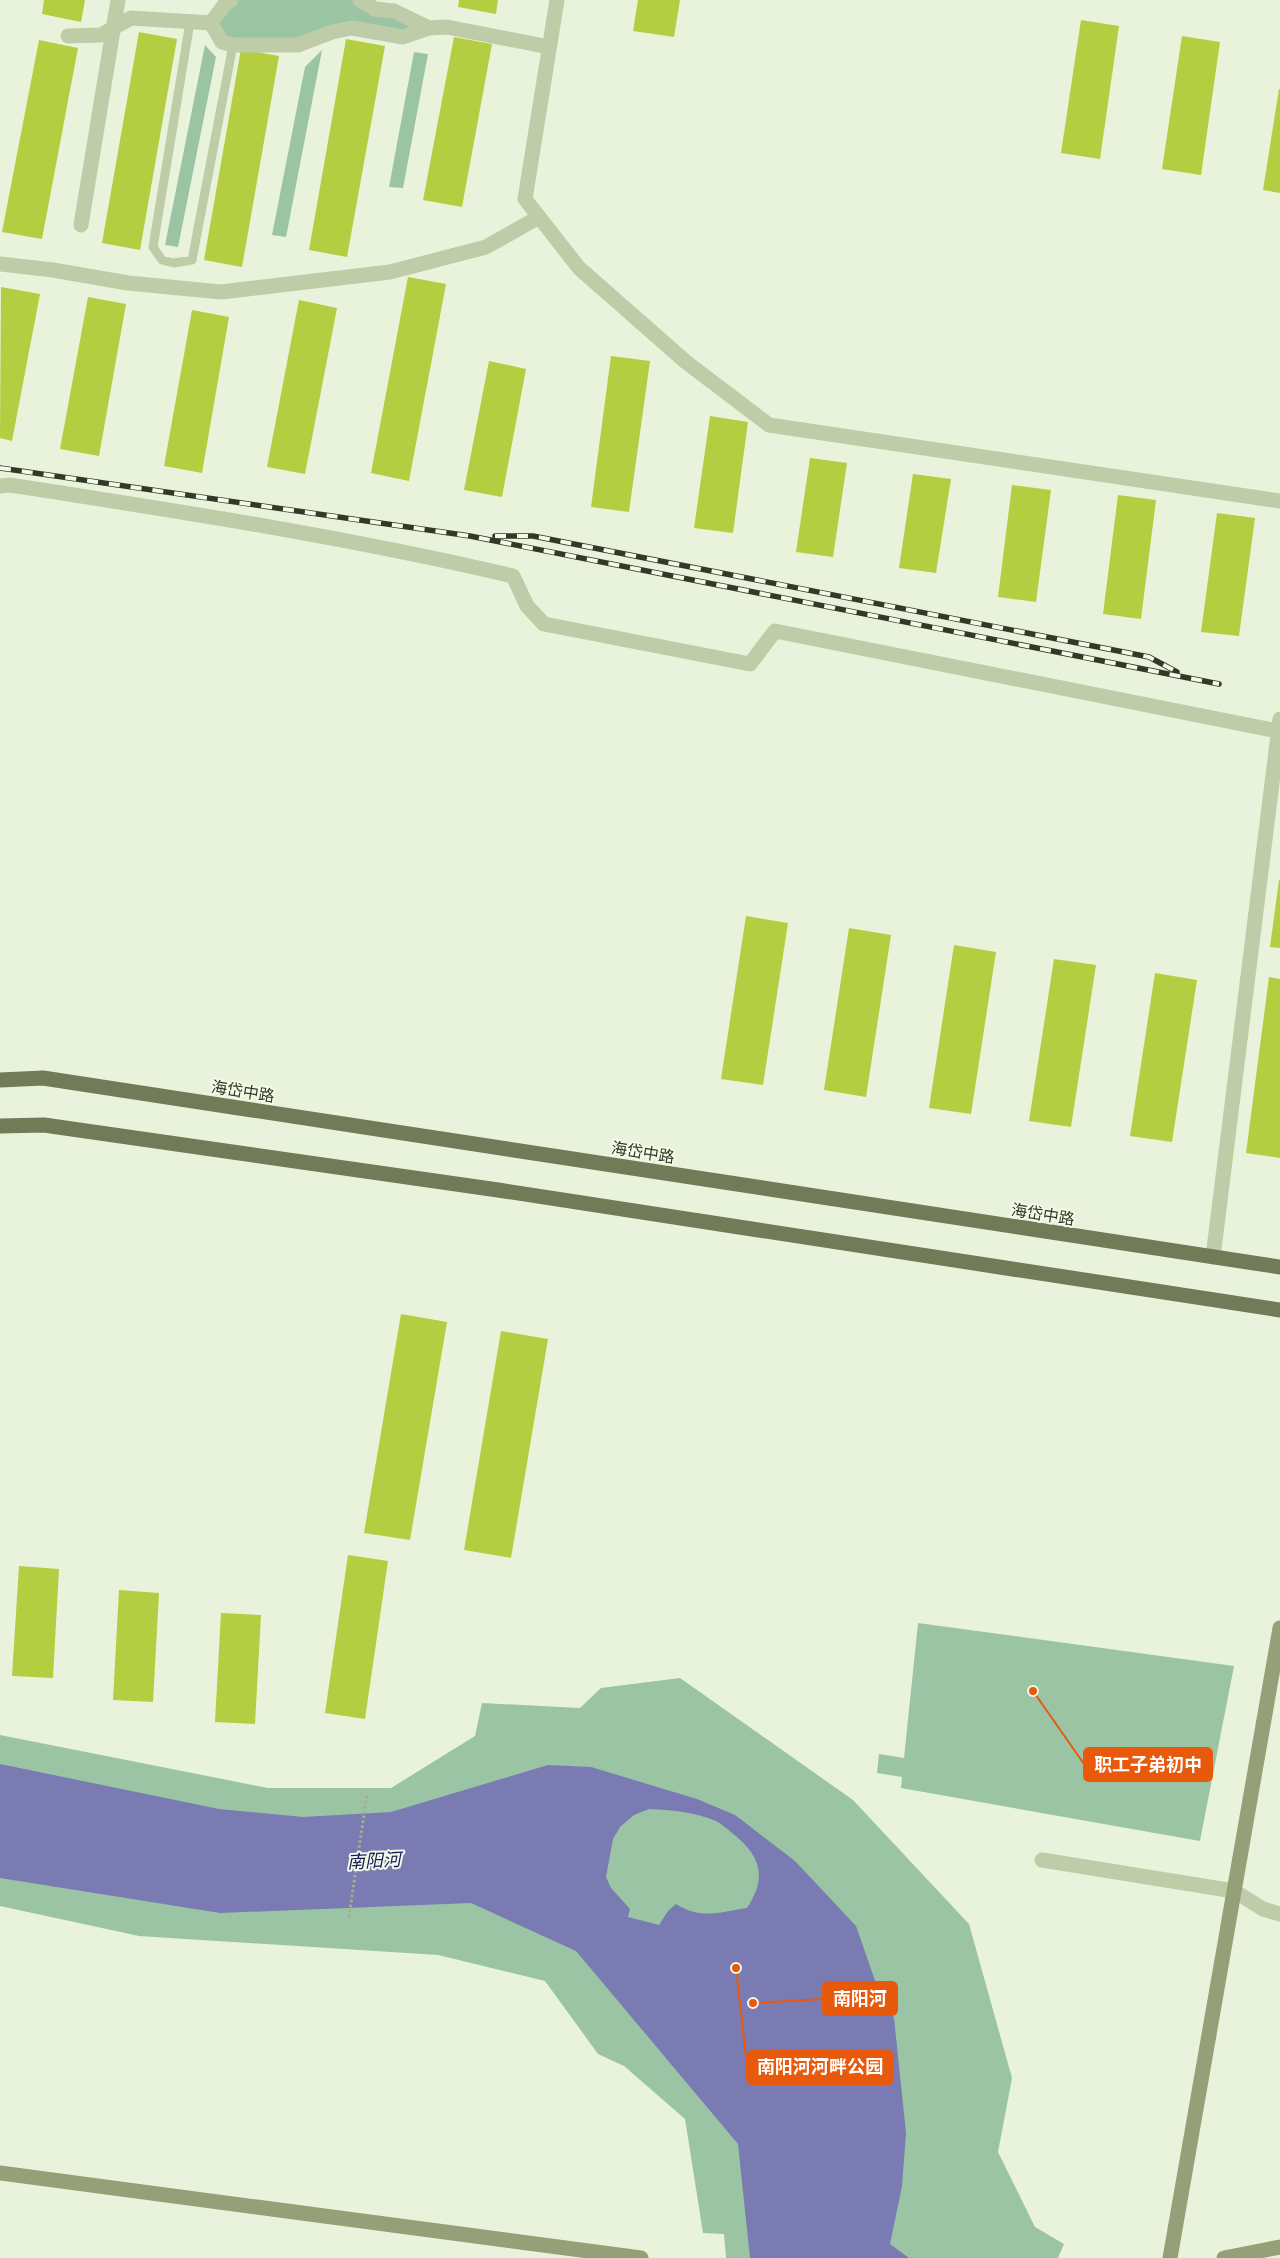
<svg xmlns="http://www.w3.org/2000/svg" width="1280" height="2258" font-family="'Space Grotesk','Noto Sans SC',sans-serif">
  <rect width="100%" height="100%" fill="#e9f3dc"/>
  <g fill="#9bc4a5">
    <polygon points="231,0 360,0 429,28 403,37 352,28 298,45 233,45 211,23"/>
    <polygon points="205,45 216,57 178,247 165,245"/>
    <polygon points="322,50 286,237 272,235 305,67"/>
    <polygon points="414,52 428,54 403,188 389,187"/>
    <polygon points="918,1623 1234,1666 1200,1841 901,1788 902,1777 877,1773 879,1754 904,1758"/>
    <polygon points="680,1678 853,1800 969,1924 1012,2078 998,2152 1035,2227 1064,2244 1058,2258 726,2258 724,2234 703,2233 685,2119 624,2066 598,2054 545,1981 438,1955 139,1936 0,1906 0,1735 268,1788 391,1788 475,1736 482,1703 580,1708 601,1688"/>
  </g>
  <path fill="#797bb2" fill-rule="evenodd" d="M0 1764 219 1809 303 1817 391 1812 548 1765 591 1767 697 1799 735 1815 795 1861 856 1926 878 1989 894 2018 906 2133 902 2186 890 2244 909 2258H750L738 2144 576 1951 471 1903 220 1913 0 1878ZM649 1809C671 1810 695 1812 716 1821 722 1824 727 1829 732 1833 760 1855 768 1876 747 1908 720 1912 701 1920 676 1904L668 1911 659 1925 628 1917 630 1909 611 1888 606 1877 613 1839 620 1827 634 1815Z"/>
  <g fill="#b5cd40">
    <polygon points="44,0 85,0 81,22 42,14"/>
    <polygon points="459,0 498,0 496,14 458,7"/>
    <polygon points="638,0 680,0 674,37 633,31"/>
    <polygon points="1081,20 1119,26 1100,159 1061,153"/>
    <polygon points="139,32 177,39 140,250 102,243"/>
    <polygon points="1182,36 1220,42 1201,175 1162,169"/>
    <polygon points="454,37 492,44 462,207 423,200"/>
    <polygon points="346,39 385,46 347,257 309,250"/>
    <polygon points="39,40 78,48 42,239 2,232"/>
    <polygon points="241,49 279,56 242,267 204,260"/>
    <polygon points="1279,89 1280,89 1280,193 1263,190"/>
    <polygon points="408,277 446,284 409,481 371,473"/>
    <polygon points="1,287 40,294 12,441 0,438"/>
    <polygon points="88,297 126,304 99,456 60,449"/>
    <polygon points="299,300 337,308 305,474 267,467"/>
    <polygon points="192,310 229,317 202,473 164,466"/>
    <polygon points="611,356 650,361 629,512 591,507"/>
    <polygon points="489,361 526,369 502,497 464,490"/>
    <polygon points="710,416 748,422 733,533 694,528"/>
    <polygon points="810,458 847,463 833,557 796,552"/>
    <polygon points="913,474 951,479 936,573 899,568"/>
    <polygon points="1012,485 1051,490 1036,602 998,597"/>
    <polygon points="1118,495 1156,500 1141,619 1103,614"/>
    <polygon points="1217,513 1255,518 1239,636 1201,632"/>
    <polygon points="1279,880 1280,880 1280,948 1270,947"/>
    <polygon points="746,916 788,923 763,1085 721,1079"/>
    <polygon points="849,928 891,935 866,1097 824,1090"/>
    <polygon points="954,945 996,952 971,1114 929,1108"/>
    <polygon points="1054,959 1096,965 1071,1127 1029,1121"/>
    <polygon points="1155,973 1197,980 1172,1142 1130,1136"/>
    <polygon points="1269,977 1280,979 1280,1158 1246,1153"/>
    <polygon points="401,1314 447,1322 410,1540 364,1533"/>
    <polygon points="501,1331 548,1339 511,1558 464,1550"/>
    <polygon points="348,1555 388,1561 365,1719 325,1713"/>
    <polygon points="19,1566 59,1569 53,1678 12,1676"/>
    <polygon points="119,1590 159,1593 153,1702 113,1700"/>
    <polygon points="221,1613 261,1615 255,1724 215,1722"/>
  </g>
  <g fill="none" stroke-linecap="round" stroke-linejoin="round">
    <polyline stroke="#a3b08b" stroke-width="3" stroke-dasharray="2.5 2.5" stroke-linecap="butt" points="349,1917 367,1794"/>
    <polyline stroke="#becca7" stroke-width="9" points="190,22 153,247 162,260 174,263 192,260 233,45"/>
    <g stroke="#becca7" stroke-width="15">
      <polyline points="360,0 375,9 394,11 429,28 447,27 549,47"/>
      <polyline points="557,0 525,199 579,268 686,362 769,425 1280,501"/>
      <polyline points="211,23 222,42 233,45 298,45 332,32 352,28 403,37 429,28"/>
      <polyline points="211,23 225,4 231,0"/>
      <polyline points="68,36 101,35 131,18 211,23"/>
      <polyline points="81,225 118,0"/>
      <polyline points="0,264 53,270 128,283 221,292 390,272 486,247 539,217"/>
      <path d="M0 486 10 485C178 511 347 537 513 576L527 606 544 624 750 664 775 631 1278 731"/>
      <polyline points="1213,1257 1280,719"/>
      <polyline points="1042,1860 1234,1891 1263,1909 1280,1914"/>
    </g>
    <g stroke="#95a078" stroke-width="15">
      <polyline points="0,2173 641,2258"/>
      <polyline points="1170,2258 1280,1628"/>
      <polyline points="1224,2258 1280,2247"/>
    </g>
    <g stroke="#727b58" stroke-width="15">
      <polyline points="0,1080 43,1078 1280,1267"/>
      <polyline points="0,1126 44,1125 498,1190 1280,1310"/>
    </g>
    <defs>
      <g id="rail">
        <polyline points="0,468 470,536 1219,684"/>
        <polyline points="495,536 533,536 1149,657 1177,672"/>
      </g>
    </defs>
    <use href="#rail" stroke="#343828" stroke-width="5.5"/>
    <use href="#rail" stroke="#f2fbe8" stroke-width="4" stroke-dasharray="11" stroke-linecap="butt"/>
  </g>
  <g text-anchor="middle" stroke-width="4" stroke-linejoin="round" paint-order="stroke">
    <g font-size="16" fill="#343828" stroke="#f2fbe8">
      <text transform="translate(243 1091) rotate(9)" y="6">海岱中路</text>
      <text transform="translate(643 1152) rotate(9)" y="6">海岱中路</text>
      <text transform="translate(1043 1214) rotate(9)" y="6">海岱中路</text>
    </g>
    <g font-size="18" font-style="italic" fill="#1b1b5d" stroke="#f2fbe8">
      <text transform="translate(374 1861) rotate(-3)" y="6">南阳河</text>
    </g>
  </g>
  <path fill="none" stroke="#e8590c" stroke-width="2" d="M1033 1691L1084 1764M753 2003L823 1999M736 1968L747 2067"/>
  <g fill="#e8590c" stroke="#f2fbe8" stroke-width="2">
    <circle cx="1033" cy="1691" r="5"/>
    <circle cx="753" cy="2003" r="5"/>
    <circle cx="736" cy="1968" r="5"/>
  </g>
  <g fill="#e8590c" stroke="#e8590c" stroke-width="2">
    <rect x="1084" y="1748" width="128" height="33" rx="5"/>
    <rect x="823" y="1982" width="74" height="33" rx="5"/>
    <rect x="747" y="2051" width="146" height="33" rx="5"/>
  </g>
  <g font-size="18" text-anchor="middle" font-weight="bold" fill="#fff">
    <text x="1148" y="1771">职工子弟初中</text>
    <text x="860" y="2005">南阳河</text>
    <text x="820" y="2073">南阳河河畔公园</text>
  </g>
</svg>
